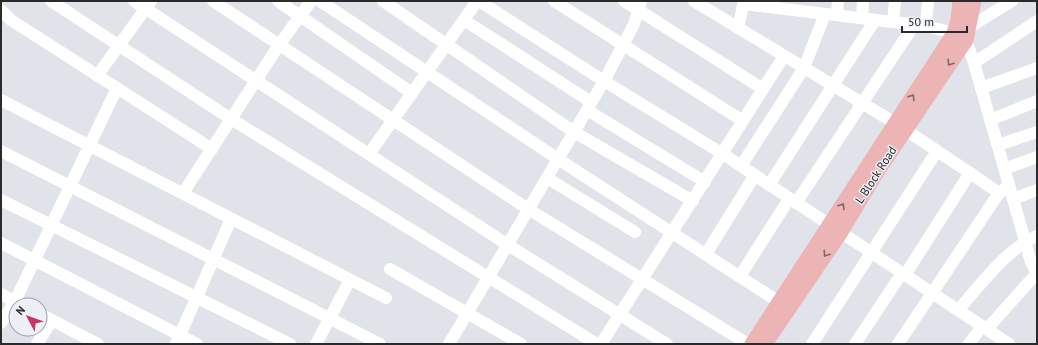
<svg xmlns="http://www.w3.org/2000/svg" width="1038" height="345" font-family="'PT Sans',sans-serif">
  <rect width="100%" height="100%" fill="#e0e3e9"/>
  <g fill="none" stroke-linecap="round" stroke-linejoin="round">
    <g stroke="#fff" stroke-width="12">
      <polyline points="51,1 231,119 597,344"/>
      <polyline points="134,1 508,245 667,344"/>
      <polyline points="213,1 528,209 748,344"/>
      <polyline points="278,1 412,93"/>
      <polyline points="320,1 558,159 779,302"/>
      <polyline points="383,1 574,132 693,201"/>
      <polyline points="479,1 604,81 723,154 1009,344"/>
      <polyline points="554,1 743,121"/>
      <polyline points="624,1 763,89"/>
      <polyline points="694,1 895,123"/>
      <polyline points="744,4 926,26 954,33 966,40 974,63 1031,262 1037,273 987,329"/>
      <polyline points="1,10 11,20 212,149"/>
      <polyline points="837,15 838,1"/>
      <polyline points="862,18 863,1"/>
      <polyline points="464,20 591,102"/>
      <polyline points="893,22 895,1"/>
      <polyline points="926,26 928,1"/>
      <polyline points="738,28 744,1"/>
      <polyline points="968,28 1012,1"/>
      <polyline points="974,63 1037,21"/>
      <polyline points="97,76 151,1"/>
      <polyline points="981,88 1037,68"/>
      <polyline points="1,100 386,298"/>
      <polyline points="587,110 705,182"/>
      <polyline points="990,120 1037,101"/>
      <polyline points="998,145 1037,132"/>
      <polyline points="1,151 380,344"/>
      <polyline points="369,154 477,1"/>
      <polyline points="741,166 804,68 825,14"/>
      <polyline points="1004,169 1037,157"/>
      <polyline points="970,173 999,193"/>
      <polyline points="547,178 635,232"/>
      <polyline points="769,185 875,20"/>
      <polyline points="183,193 279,45 311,1"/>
      <polyline points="1013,199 1037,190"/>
      <polyline points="1,200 290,344"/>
      <polyline points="796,203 914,25"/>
      <polyline points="1,243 197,344"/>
      <polyline points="706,254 755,175"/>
      <polyline points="390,269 521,344"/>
      <polyline points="905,275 970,173 906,130"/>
      <polyline points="740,276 789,199"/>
      <polyline points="1,294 21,305"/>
      <path d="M958 310C980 286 1007 248 1037 236"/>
      <polyline points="40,314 98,344"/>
      <polyline points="1,323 15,301 117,88"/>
      <polyline points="37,344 52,320"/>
      <polyline points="176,344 231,219"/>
      <polyline points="316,344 350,280"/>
      <polyline points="449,344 604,81 633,26 639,10 641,1"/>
      <polyline points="601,344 784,56"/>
      <polyline points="812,344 937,151"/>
      <polyline points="855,344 902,273"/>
      <polyline points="898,344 999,193 1009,185"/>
      <polyline points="969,344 982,326"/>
    </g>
    <g stroke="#edb4b5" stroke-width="15">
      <polyline points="752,344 954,33 958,20 960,1"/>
      <polyline points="765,344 841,232 877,172 966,40 974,1"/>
    </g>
  </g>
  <defs><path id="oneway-chevron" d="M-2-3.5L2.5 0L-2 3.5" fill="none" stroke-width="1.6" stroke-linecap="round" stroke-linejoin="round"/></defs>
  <g stroke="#81686a">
    <use href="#oneway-chevron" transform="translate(950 63) rotate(124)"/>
    <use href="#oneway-chevron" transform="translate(912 97) rotate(-57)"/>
    <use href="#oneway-chevron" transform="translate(842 206) rotate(-58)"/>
    <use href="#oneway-chevron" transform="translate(826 254) rotate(124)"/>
  </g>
  <g text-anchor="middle" stroke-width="3" stroke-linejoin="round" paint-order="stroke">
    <g font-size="12" fill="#292a2c" stroke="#edf0f6">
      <text transform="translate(876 175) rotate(-57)" y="4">L Block Road</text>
    </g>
  </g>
  <rect width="1038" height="345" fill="none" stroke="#292a2c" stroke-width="4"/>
  <g transform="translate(28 317) rotate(311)"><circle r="19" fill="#edf0f6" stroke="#9fa1a5"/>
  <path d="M0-3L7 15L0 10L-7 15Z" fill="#c43663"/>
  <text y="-6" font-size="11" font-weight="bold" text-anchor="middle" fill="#292a2c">N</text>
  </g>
  <path d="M902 26v6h65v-6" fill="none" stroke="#292a2c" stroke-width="2"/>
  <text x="908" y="26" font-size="12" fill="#292a2c" stroke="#edf0f6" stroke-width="3" paint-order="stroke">50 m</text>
</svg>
